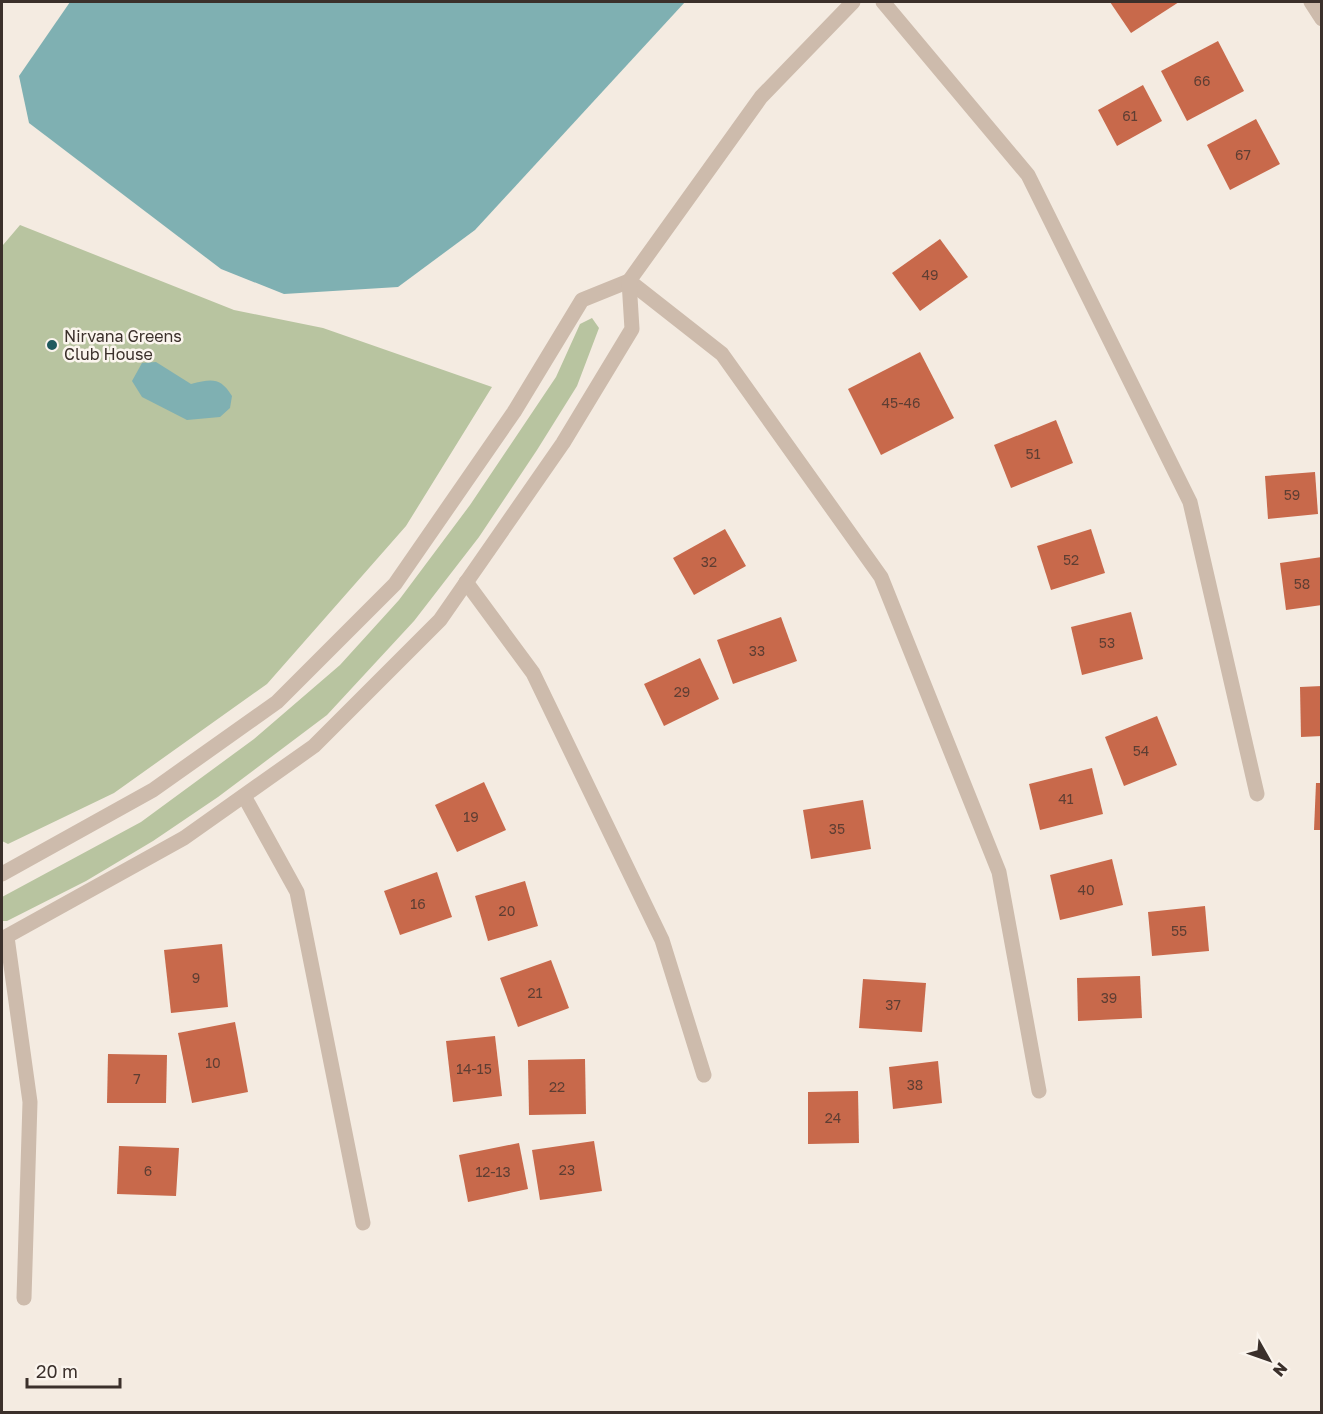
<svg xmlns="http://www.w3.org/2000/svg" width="1323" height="1414" font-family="'Golos Text',sans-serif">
  <rect width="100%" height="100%" fill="#f4ebe1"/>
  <g fill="#b8c4a0">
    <polygon points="20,225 234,310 323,328 492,387 406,526 267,684 114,793 8,844 2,841 2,250 3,245"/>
    <polygon points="592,318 599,328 577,386 537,450 479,537 414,621 327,715 218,797 153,841 86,881 7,921 2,921 2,897 141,822 254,739 340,665 399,600 470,505 556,377 580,324"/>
  </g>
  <g fill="#7fb0b2">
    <polygon points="70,2 685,2 475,230 398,287 284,294 221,269 29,123 19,76"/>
    <path d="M156 362 191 384C212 379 220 377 232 396L230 408 220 417 187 420 142 397 132 381 142 363Z"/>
  </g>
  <g fill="#c8694b">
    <polygon points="1110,2 1179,2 1131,33"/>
    <polygon points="1218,41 1244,91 1187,121 1161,71"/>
    <polygon points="1143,85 1162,121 1117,146 1098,110"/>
    <polygon points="1256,119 1280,164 1230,190 1207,145"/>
    <polygon points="940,239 968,277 920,311 892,273"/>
    <polygon points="920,352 954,418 881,455 848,389"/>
    <polygon points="1056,420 1073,463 1011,488 994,445"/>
    <polygon points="1315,472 1318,514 1268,519 1265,476"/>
    <polygon points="725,529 746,566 694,595 673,558"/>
    <polygon points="1091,529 1105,573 1051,590 1037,546"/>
    <polygon points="1322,557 1322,605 1286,610 1280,563"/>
    <polygon points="1131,612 1143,659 1082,675 1071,627"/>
    <polygon points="781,617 797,661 733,684 717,640"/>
    <polygon points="700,658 719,699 664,726 644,684"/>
    <polygon points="1322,686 1322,736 1301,737 1300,687"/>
    <polygon points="1157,716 1177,765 1124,786 1105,737"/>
    <polygon points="1092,768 1103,814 1040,830 1029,784"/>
    <polygon points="484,782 506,830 457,852 435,805"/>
    <polygon points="1316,783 1322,783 1322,830 1314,830"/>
    <polygon points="863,800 871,849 811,859 803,810"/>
    <polygon points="1112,859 1123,905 1060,920 1050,875"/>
    <polygon points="437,872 452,917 400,935 384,891"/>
    <polygon points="525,881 538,926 488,941 475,896"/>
    <polygon points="1205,906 1209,951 1152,956 1148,912"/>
    <polygon points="222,944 228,1007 171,1013 164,950"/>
    <polygon points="551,960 569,1008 518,1027 500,978"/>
    <polygon points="1140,976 1142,1018 1078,1021 1077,978"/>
    <polygon points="863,979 926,983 922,1032 859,1028"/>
    <polygon points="235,1022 248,1092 192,1103 178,1033"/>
    <polygon points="495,1036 502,1096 453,1102 446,1041"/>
    <polygon points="108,1054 167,1055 166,1103 107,1103"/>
    <polygon points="585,1059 586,1114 529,1115 528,1060"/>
    <polygon points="938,1061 942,1103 893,1109 889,1067"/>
    <polygon points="858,1091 859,1143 808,1144 808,1092"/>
    <polygon points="594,1141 602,1191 540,1200 532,1150"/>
    <polygon points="519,1143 528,1189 468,1202 459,1155"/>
    <polygon points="119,1146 179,1148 176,1196 117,1194"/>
  </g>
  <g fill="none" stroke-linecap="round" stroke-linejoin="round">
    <g stroke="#cdbbac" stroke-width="15">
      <polyline points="883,2 1028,175 1190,502 1257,794"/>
      <polyline points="1311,2 1322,19"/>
      <polyline points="466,582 533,673 662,940 704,1075"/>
      <polyline points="244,796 297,892 363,1223"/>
      <polyline points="2,874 153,790 277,702 395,584 514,412 582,300 629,281 722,354 881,577 999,872 1039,1091"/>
      <polyline points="7,937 30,1102 24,1298"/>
      <polyline points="2,939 184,838 314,746 440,620 563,443 632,329 629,281 761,97 853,2"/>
    </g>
  </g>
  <circle fill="#1f5a5e" stroke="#fbf5ee" stroke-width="2" cx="52" cy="345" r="6"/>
  <g text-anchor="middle" stroke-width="5" stroke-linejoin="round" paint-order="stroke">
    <g font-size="14" fill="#5e3e33">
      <text x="1202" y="86">66</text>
      <text x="1130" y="121">61</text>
      <text x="1243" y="160">67</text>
      <text x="930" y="280">49</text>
      <text x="901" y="408">45-46</text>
      <text x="1033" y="459">51</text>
      <text x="1292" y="500">59</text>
      <text x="1071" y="565">52</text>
      <text x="709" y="567">32</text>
      <text x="1302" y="589">58</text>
      <text x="1107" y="648">53</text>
      <text x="757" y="656">33</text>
      <text x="682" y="697">29</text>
      <text x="1141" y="756">54</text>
      <text x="1066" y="804">41</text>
      <text x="471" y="822">19</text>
      <text x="837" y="834">35</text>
      <text x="1086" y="895">40</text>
      <text x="418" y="909">16</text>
      <text x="507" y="916">20</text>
      <text x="1179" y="936">55</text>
      <text x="196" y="983">9</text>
      <text x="535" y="998">21</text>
      <text x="1109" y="1003">39</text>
      <text x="893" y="1010">37</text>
      <text x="213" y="1068">10</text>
      <text x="474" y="1074">14-15</text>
      <text x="137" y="1084">7</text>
      <text x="915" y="1090">38</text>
      <text x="557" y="1092">22</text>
      <text x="833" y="1123">24</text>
      <text x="567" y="1175">23</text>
      <text x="148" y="1176">6</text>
      <text x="493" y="1177">12-13</text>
    </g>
    <g font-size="16" fill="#3b302b" stroke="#fbf5ee" text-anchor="start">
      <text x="64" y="342">Nirvana Greens<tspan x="64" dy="18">Club House</tspan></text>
    </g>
  </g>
  <rect width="1323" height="1414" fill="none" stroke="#3b302b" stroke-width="6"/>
  <g transform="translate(1269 1360) rotate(130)" stroke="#fbf5ee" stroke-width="4.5" paint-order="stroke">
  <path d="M0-4.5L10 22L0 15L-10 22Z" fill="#3b302b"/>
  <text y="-9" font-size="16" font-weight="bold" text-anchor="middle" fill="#3b302b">N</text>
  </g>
  <path d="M27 1378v9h93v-9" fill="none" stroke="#3b302b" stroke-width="3"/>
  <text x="36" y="1378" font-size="18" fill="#3b302b" stroke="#fbf5ee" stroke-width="4.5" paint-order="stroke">20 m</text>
</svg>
